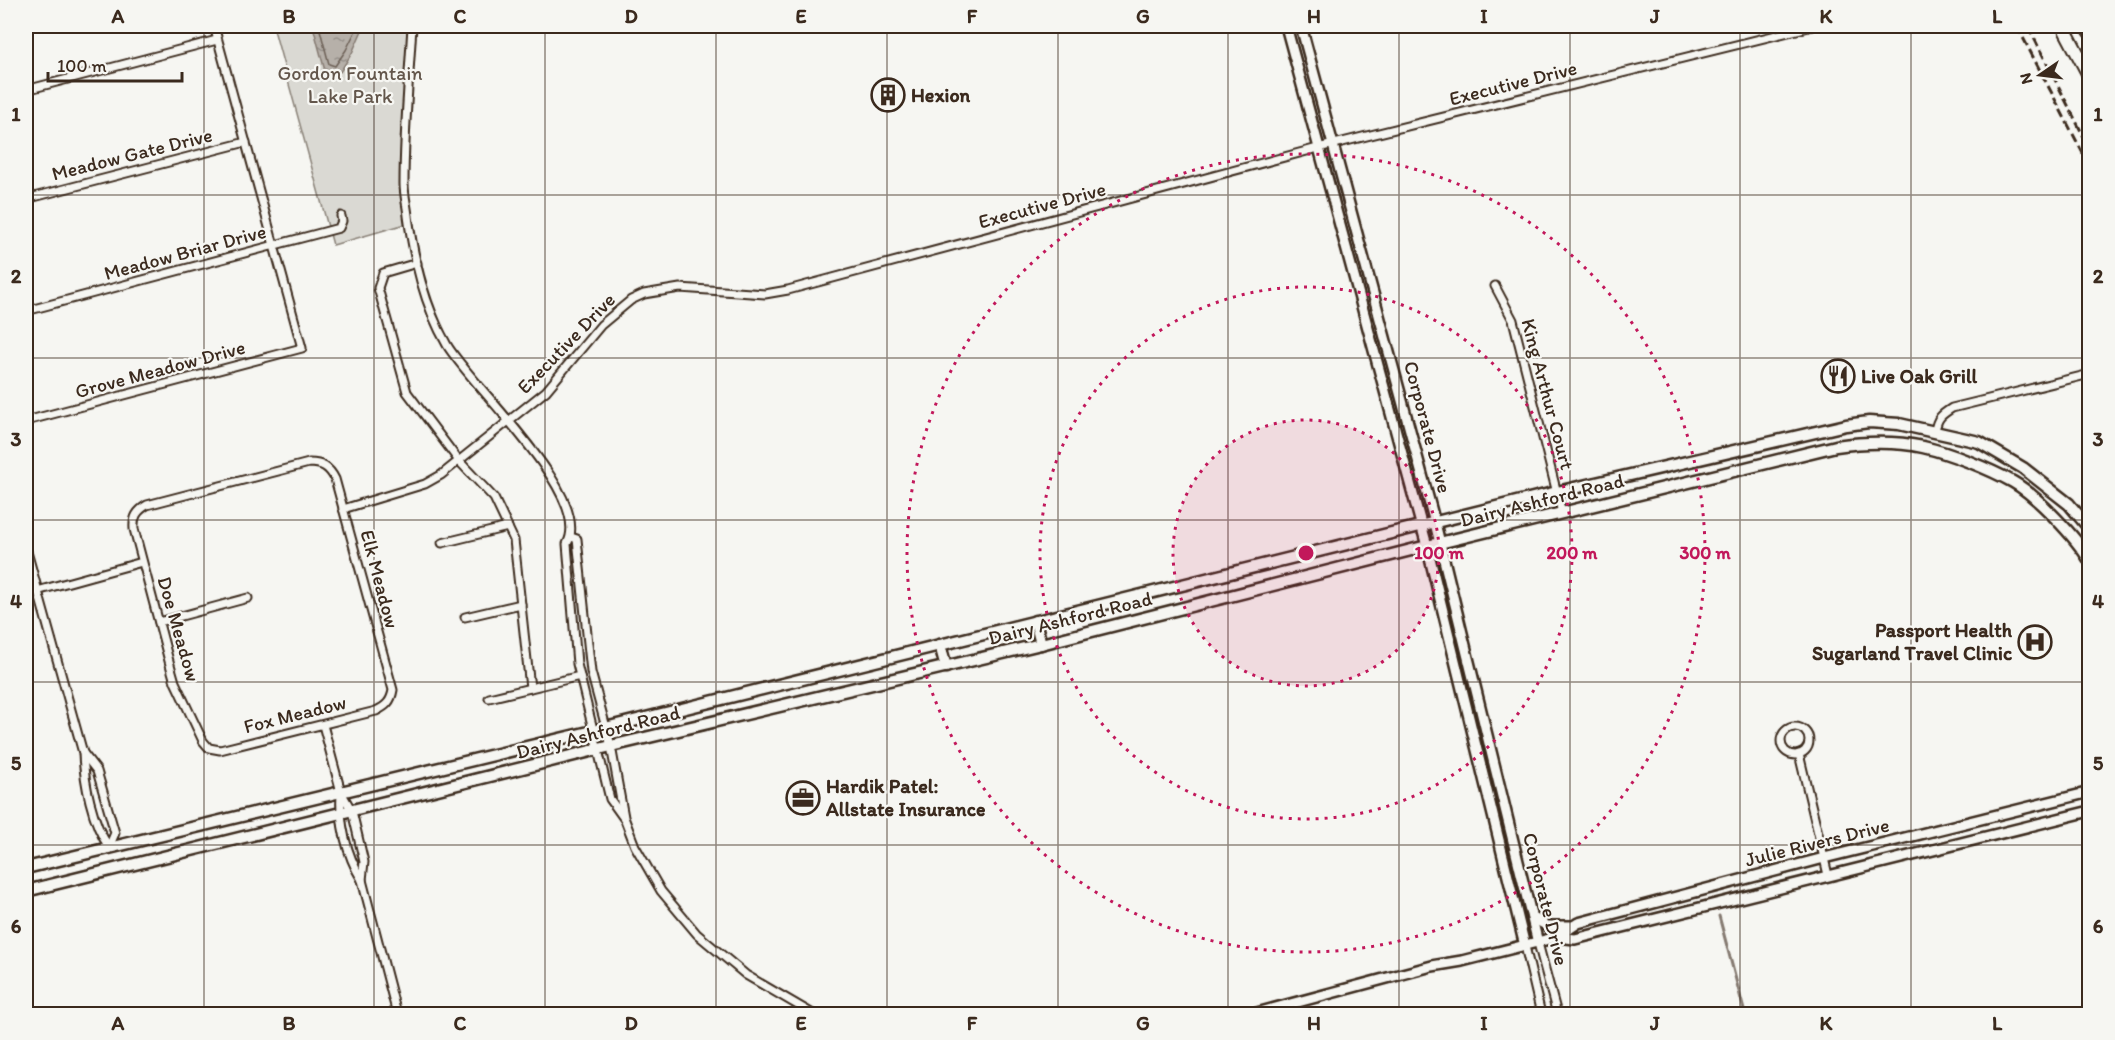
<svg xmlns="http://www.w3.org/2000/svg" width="2115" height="1040" font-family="Itim,sans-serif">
  <defs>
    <pattern id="water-ripples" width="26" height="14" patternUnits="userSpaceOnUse" patternTransform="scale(1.5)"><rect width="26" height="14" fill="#b6b0a9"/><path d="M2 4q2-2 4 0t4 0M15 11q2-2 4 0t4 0" fill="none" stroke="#958f89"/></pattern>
  </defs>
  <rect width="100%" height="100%" fill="#f6f6f2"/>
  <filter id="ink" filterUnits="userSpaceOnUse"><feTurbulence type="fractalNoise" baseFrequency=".0167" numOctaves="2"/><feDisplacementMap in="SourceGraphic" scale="12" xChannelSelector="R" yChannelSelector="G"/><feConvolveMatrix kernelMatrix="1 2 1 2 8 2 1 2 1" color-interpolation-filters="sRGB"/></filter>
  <g filter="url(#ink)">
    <polygon fill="#dad9d3" stroke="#8a8278" stroke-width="1.5" points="273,26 412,26 406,202 409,223 333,245"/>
    <polygon fill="url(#water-ripples)" stroke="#857a71" stroke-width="1.5" points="313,26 364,26 352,53 340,72 325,71"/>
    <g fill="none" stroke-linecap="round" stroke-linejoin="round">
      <polyline stroke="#6c6056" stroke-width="1.5" points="319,26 329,64 335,66 346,50 358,26"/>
      <polyline stroke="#857a71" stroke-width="3" points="1719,916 1745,1014"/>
      <defs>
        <g id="minor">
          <path d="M412 26C409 78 404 131 404 184 404 195 407 205 408 216 414 260 424 305 447 345 470 385 594 496 567 544L577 664 610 799 625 820 635 846 661 891 697 934 746 975 813 1014"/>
          <polyline points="26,90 217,40"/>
          <polyline points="26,199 246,142"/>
          <polyline points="417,263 383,273 378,288 407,392 459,461 494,498 514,540 530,688"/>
          <polyline points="1495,286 1513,320 1562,513"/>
          <polyline points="26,311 339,228 342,221 341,216"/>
          <polyline points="26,421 302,348 214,26"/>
          <path d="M1935 431C1937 418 1941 415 1952 408L2090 374"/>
          <path d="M309 463C322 463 329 467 335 479L393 690C391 702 386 706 376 711L220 750 209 748 203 741 175 682 169 661 134 529C133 517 137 511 147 505Z"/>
          <polyline points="343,509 425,484 441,475 546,391 601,325 631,300 644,294 680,288 765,294 788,290 1318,148 1813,26"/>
          <polyline points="571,537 577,539 591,672 611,746 624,817"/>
          <polyline points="442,543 508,527"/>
          <path d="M26 548 83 753C84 782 92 823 109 847"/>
          <polyline points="26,594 142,562"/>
          <polyline points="465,617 521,604"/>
          <polyline points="159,622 248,598"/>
          <polyline points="489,698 580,676"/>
          <polyline points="323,725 341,792 352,811 364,862 362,880"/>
          <circle cx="1795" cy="741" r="14"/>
          <polyline points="83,753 97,771 115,833 109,847"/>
          <polyline points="1799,754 1828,875"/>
          <path d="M341 792C339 822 346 854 362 880L397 1014"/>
          <polyline points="1538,943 1557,1014"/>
          <polyline points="1525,946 1541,1014"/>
        </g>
        <g id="tertiary">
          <polyline points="1286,26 1427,546 1525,946"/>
          <polyline points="1301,26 1435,523 1538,943"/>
          <polyline points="1532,917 1547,926 1571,926"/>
          <polyline points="1557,937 1578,923 1824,858 2090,792"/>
          <polyline points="1253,1014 1432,966 1462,961 1557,937 1575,939 2090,811"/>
        </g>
        <g id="secondary">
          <polyline points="1035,621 1041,644"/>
          <polyline points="940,645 946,667"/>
          <polyline points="26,868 593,731 1557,492 1846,425 1869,422 1899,424 1979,442 2023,468 2069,504 2090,529"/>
          <path d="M26 891 611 746 1041 644 1427 546 1836 446C1865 442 1895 441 1923 447 1950 453 1990 469 2013 482 2036 495 2077 538 2090 561"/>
        </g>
        <g id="trunk">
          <polyline points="2063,26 2090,77"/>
          <polyline points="2086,26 2090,32"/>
        </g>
      </defs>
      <use href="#minor" stroke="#3b2a1e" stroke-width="11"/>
      <use href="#tertiary" stroke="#3b2a1e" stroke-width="14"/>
      <use href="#secondary" stroke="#3b2a1e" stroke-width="15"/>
      <use href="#trunk" stroke="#3b2a1e" stroke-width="16"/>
      <use href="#minor" stroke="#f6f6f2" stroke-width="7"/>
      <use href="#tertiary" stroke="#f6f6f2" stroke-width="9"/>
      <use href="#secondary" stroke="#f6f6f2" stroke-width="10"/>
      <use href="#trunk" stroke="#f6f6f2" stroke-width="12"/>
      <g stroke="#3b2a1e" stroke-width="3" stroke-dasharray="9 4.5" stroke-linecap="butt">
        <polyline points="2017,26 2090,167"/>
        <polyline points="2028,26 2084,137"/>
      </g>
    </g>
  </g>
  <path fill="none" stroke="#3b2a1e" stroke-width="1.5" stroke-opacity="0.55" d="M204 26V1014M374 26V1014M545 26V1014M716 26V1014M887 26V1014M1058 26V1014M1228 26V1014M1399 26V1014M1570 26V1014M1740 26V1014M1911 26V1014M26 195H2090M26 358H2090M26 520H2090M26 682H2090M26 845H2090"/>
  <circle cx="1306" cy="553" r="133" fill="#c2185b" fill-opacity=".12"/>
  <g fill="none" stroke="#c2185b" stroke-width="3" stroke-dasharray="3 6">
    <circle cx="1306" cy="553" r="133"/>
    <circle cx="1306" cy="553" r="266"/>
    <circle cx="1306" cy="553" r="399"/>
  </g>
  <defs>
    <symbol id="building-ring" viewBox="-11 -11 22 22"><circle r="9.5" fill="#f6f6f2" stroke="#3b2a1e" stroke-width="1.5"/><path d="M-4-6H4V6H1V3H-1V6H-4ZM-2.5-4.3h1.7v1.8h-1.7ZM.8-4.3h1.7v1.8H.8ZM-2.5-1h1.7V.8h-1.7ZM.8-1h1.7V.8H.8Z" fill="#3b2a1e"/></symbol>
    <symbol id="restaurant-ring" viewBox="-11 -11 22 22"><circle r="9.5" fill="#f6f6f2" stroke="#3b2a1e" stroke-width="1.5"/><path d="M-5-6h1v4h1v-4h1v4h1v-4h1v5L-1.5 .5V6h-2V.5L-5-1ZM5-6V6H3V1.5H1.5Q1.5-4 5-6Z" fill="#3b2a1e"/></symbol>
    <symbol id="hospital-ring" viewBox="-11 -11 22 22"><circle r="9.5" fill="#f6f6f2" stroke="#3b2a1e" stroke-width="1.5"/><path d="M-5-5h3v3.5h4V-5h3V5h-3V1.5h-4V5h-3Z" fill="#3b2a1e"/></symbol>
    <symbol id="office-ring" viewBox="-11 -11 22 22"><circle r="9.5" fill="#f6f6f2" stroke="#3b2a1e" stroke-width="1.5"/><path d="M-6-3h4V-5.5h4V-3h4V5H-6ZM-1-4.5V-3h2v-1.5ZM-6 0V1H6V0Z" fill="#3b2a1e"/></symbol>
  </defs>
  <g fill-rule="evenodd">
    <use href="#building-ring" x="869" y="76" width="38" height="38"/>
    <use href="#restaurant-ring" x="1819" y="357" width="38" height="38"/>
    <use href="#hospital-ring" x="2016" y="623" width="38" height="38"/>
    <use href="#office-ring" x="784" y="779" width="38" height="38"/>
  </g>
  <g text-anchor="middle" stroke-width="4.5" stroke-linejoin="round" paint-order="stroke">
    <g font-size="20" fill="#63564b" stroke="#f6f6f2">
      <text x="350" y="80">Gordon Fountain<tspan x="350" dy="23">Lake Park</tspan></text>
    </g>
    <g font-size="20" fill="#3b2a1e" stroke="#f6f6f2">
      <text transform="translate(1513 83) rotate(-14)" y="7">Executive Drive</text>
      <text transform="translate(132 154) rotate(-14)" y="7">Meadow Gate Drive</text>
      <text transform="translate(1042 205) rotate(-15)" y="7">Executive Drive</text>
      <text transform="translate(185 252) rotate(-15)" y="7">Meadow Briar Drive</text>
      <text transform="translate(566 343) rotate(-46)" y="7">Executive Drive</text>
      <text transform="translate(160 369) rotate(-15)" y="7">Grove Meadow Drive</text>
      <text transform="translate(1548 394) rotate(75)" y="7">King Arthur Court</text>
      <text transform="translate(1428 427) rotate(75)" y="7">Corporate Drive</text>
      <text transform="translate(1542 500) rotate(-14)" y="7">Dairy Ashford Road</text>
      <text transform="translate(380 579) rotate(75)" y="7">Elk Meadow</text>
      <text transform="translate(1070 618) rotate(-14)" y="7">Dairy Ashford Road</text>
      <text transform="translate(179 629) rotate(74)" y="7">Doe Meadow</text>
      <text transform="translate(295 714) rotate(-14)" y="7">Fox Meadow</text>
      <text transform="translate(598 732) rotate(-14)" y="7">Dairy Ashford Road</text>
      <text transform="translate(1817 842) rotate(-14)" y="7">Julie Rivers Drive</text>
      <text transform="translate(1546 899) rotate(76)" y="7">Corporate Drive</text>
    </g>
    <g font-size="20" font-weight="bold" fill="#3b2a1e" stroke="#f6f6f2" text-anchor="start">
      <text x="911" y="102">Hexion</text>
      <text x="1861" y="383">Live Oak Grill</text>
      <text x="2012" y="637" text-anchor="end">Passport Health<tspan x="2012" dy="23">Sugarland Travel Clinic</tspan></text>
      <text x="826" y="793">Hardik Patel:<tspan x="826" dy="23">Allstate Insurance</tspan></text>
    </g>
  </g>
  <circle cx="1306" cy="553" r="9" fill="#c2185b" stroke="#f6f6f2" stroke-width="3"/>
  <g font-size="18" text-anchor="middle" font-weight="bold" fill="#c2185b" stroke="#f6f6f2" stroke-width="4.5" stroke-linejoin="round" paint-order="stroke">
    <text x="1439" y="559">100 m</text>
    <text x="1572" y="559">200 m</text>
    <text x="1705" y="559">300 m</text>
  </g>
  <rect width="2115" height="1040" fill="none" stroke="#f6f6f2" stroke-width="66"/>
  <g transform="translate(2040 75) rotate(256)" stroke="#f6f6f2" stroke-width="4.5" paint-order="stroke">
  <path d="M0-4.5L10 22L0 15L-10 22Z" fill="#3b2a1e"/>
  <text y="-9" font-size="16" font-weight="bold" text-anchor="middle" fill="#3b2a1e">N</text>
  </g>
  <path d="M48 72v9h134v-9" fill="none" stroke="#3b2a1e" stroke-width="3"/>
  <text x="57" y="72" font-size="18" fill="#3b2a1e" stroke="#f6f6f2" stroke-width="4.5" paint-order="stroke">100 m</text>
  <rect x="33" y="33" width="2049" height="974" fill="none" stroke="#3b2a1e" stroke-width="2"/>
  <g font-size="20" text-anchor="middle" font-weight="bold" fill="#3b2a1e">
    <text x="118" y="23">A</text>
    <text x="289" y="23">B</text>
    <text x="460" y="23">C</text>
    <text x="631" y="23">D</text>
    <text x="801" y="23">E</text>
    <text x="972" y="23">F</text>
    <text x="1143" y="23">G</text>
    <text x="1314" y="23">H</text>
    <text x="1484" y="23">I</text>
    <text x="1655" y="23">J</text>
    <text x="1826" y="23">K</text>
    <text x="1997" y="23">L</text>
    <text x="16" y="121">1</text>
    <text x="2098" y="121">1</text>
    <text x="16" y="283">2</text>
    <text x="2098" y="283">2</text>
    <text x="16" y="446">3</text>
    <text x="2098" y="446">3</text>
    <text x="16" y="608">4</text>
    <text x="2098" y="608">4</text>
    <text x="16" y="770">5</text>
    <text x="2098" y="770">5</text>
    <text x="16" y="933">6</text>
    <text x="2098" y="933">6</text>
    <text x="118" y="1030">A</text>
    <text x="289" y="1030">B</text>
    <text x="460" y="1030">C</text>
    <text x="631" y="1030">D</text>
    <text x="801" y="1030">E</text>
    <text x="972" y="1030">F</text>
    <text x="1143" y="1030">G</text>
    <text x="1314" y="1030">H</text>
    <text x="1484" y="1030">I</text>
    <text x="1655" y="1030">J</text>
    <text x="1826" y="1030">K</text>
    <text x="1997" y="1030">L</text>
  </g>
</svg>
